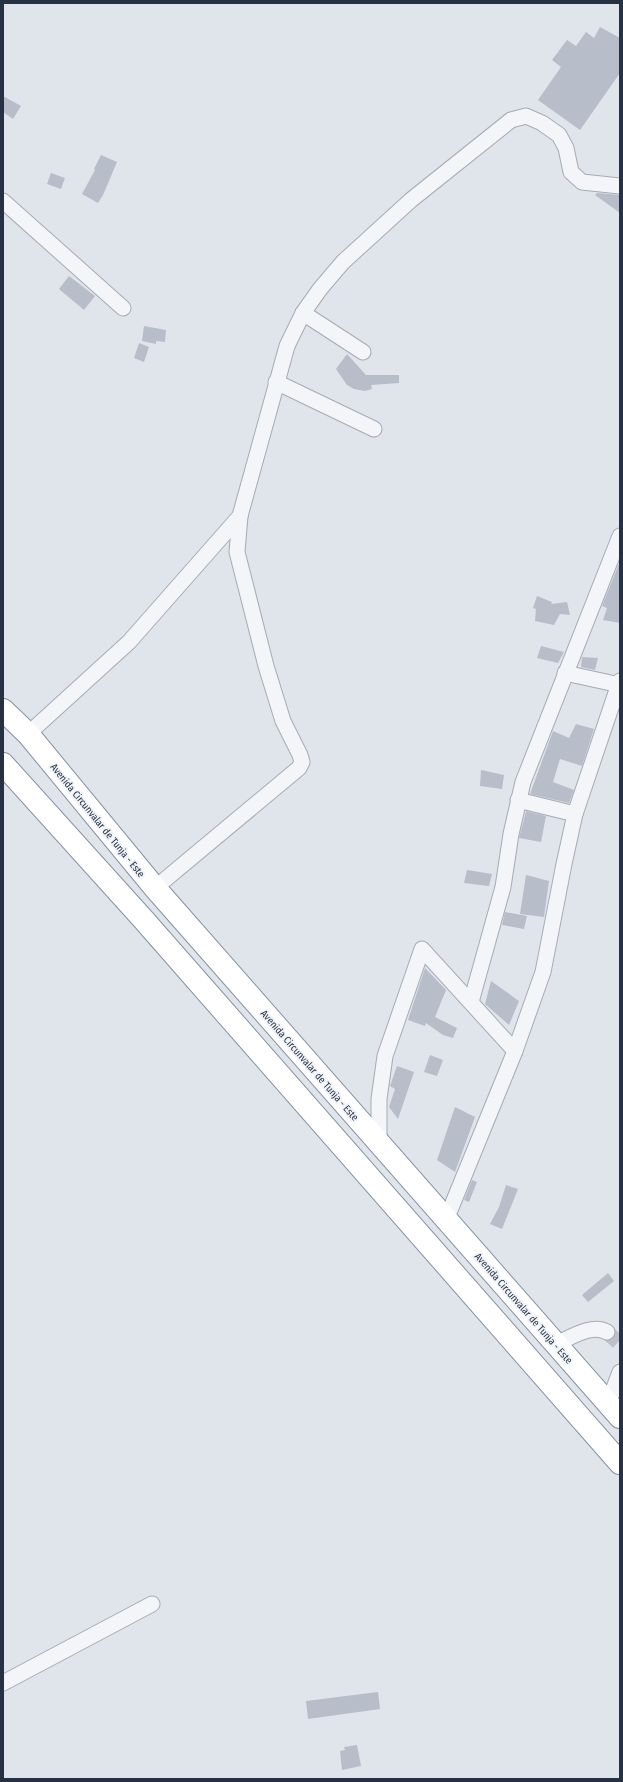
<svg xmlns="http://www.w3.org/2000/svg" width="623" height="1782" font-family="'Fira Sans Condensed',sans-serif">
  <rect width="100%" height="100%" fill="#e0e4eb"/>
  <g fill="#b7bdc9">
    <polygon points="600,27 620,38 620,73 580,130 538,100 561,67 552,60 567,40 576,46 586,32 594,38"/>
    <polygon points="3,96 21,106 13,119 3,112"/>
    <polygon points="101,155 117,162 103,195 98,203 82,194 95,170 94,169"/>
    <polygon points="51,173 65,178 61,189 47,184"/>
    <polygon points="597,193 620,195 620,213 595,195"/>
    <polygon points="69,276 95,296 84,310 59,289"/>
    <polygon points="144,326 166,330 165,342 156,341 156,344 142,341"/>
    <polygon points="139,343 149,347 144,362 134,358"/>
    <polygon points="347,354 366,375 399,375 399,383 371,385 372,389 365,391 354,389 347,385 336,369"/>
    <polygon points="620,561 620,623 603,620 607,608 602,606"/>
    <polygon points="537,596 552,602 551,604 567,602 570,615 560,614 554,625 535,621 536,609 533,608"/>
    <polygon points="541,646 564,652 558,663 537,658"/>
    <polygon points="582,657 598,658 595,670 581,667"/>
    <polygon points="576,724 594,729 582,766 560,759 553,782 574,790 569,803 530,794 553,731 569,738"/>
    <polygon points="481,770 504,775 502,789 480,786"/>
    <polygon points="526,811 546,816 541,842 519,838"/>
    <polygon points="467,870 492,874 489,886 464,883"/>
    <polygon points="526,875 549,881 544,917 520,914"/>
    <polygon points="505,912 527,916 524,929 502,925"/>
    <polygon points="425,968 446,990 435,1017 457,1028 453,1038 443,1035 426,1023 425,1026 408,1020"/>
    <polygon points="491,981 519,1001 509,1025 485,1004"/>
    <polygon points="430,1055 443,1060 437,1076 424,1072"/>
    <polygon points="397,1066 414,1072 398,1119 389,1107 395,1089 390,1086"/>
    <polygon points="455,1107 475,1117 455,1172 437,1160"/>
    <polygon points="472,1180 477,1182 469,1202 464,1200"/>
    <polygon points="506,1185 518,1189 502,1229 490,1224 499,1207"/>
    <polygon points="608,1273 614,1281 588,1302 582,1295"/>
    <polygon points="378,1692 380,1709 308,1719 306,1701"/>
    <polygon points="357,1745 361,1766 342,1770 340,1751 345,1750 344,1747"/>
  </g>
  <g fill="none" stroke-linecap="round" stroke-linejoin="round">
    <polyline stroke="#bbc0ca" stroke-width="15" stroke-dasharray="15 8" stroke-linecap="butt" points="607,1332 620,1344"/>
    <defs>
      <g id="minor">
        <polyline points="3,201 123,308"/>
        <polyline points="303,313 363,352"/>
        <polyline points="276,382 374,429"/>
        <polyline points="565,673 620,685"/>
        <polyline points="28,734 129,642 240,516 287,346 303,313 320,289 343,262 411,200 511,120 526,116 542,123 559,135 566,148 571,172 582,182 620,186"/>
        <polyline points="518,800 575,814"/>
        <polyline points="155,888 299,768 302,762 300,755 283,721 266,666 237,552 240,516"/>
        <polyline points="471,1002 503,887 511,834 523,782 620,536"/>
        <polyline points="379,1143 379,1099 385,1056 422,949 515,1051"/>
        <polyline points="446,1220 515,1051 543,972 564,864 575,814 620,681"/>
        <path d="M556 1344C570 1338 592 1323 607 1332"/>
        <polyline points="608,1404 620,1372"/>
        <polyline points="3,1683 152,1604"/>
      </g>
      <g id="highway">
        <polyline points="3,710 28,734 155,888 620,1417"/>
        <polyline points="3,764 143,919 620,1463"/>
      </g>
    </defs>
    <use href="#minor" stroke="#a5abb6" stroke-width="17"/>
    <use href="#highway" stroke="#8691a3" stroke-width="24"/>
    <use href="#minor" stroke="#f3f5f8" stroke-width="15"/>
    <use href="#highway" stroke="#fff" stroke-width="22"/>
  </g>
  <g text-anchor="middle" stroke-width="4" stroke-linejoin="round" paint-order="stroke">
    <g font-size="10" fill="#273144" stroke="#f0f3f8">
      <text transform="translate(98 820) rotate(51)" y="4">Avenida Circunvalar de Tunja - Este</text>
      <text transform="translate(310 1065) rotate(49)" y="4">Avenida Circunvalar de Tunja - Este</text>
      <text transform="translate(524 1308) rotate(49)" y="4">Avenida Circunvalar de Tunja - Este</text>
    </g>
  </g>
  <rect width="623" height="1782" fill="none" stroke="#273144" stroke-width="8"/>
</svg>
